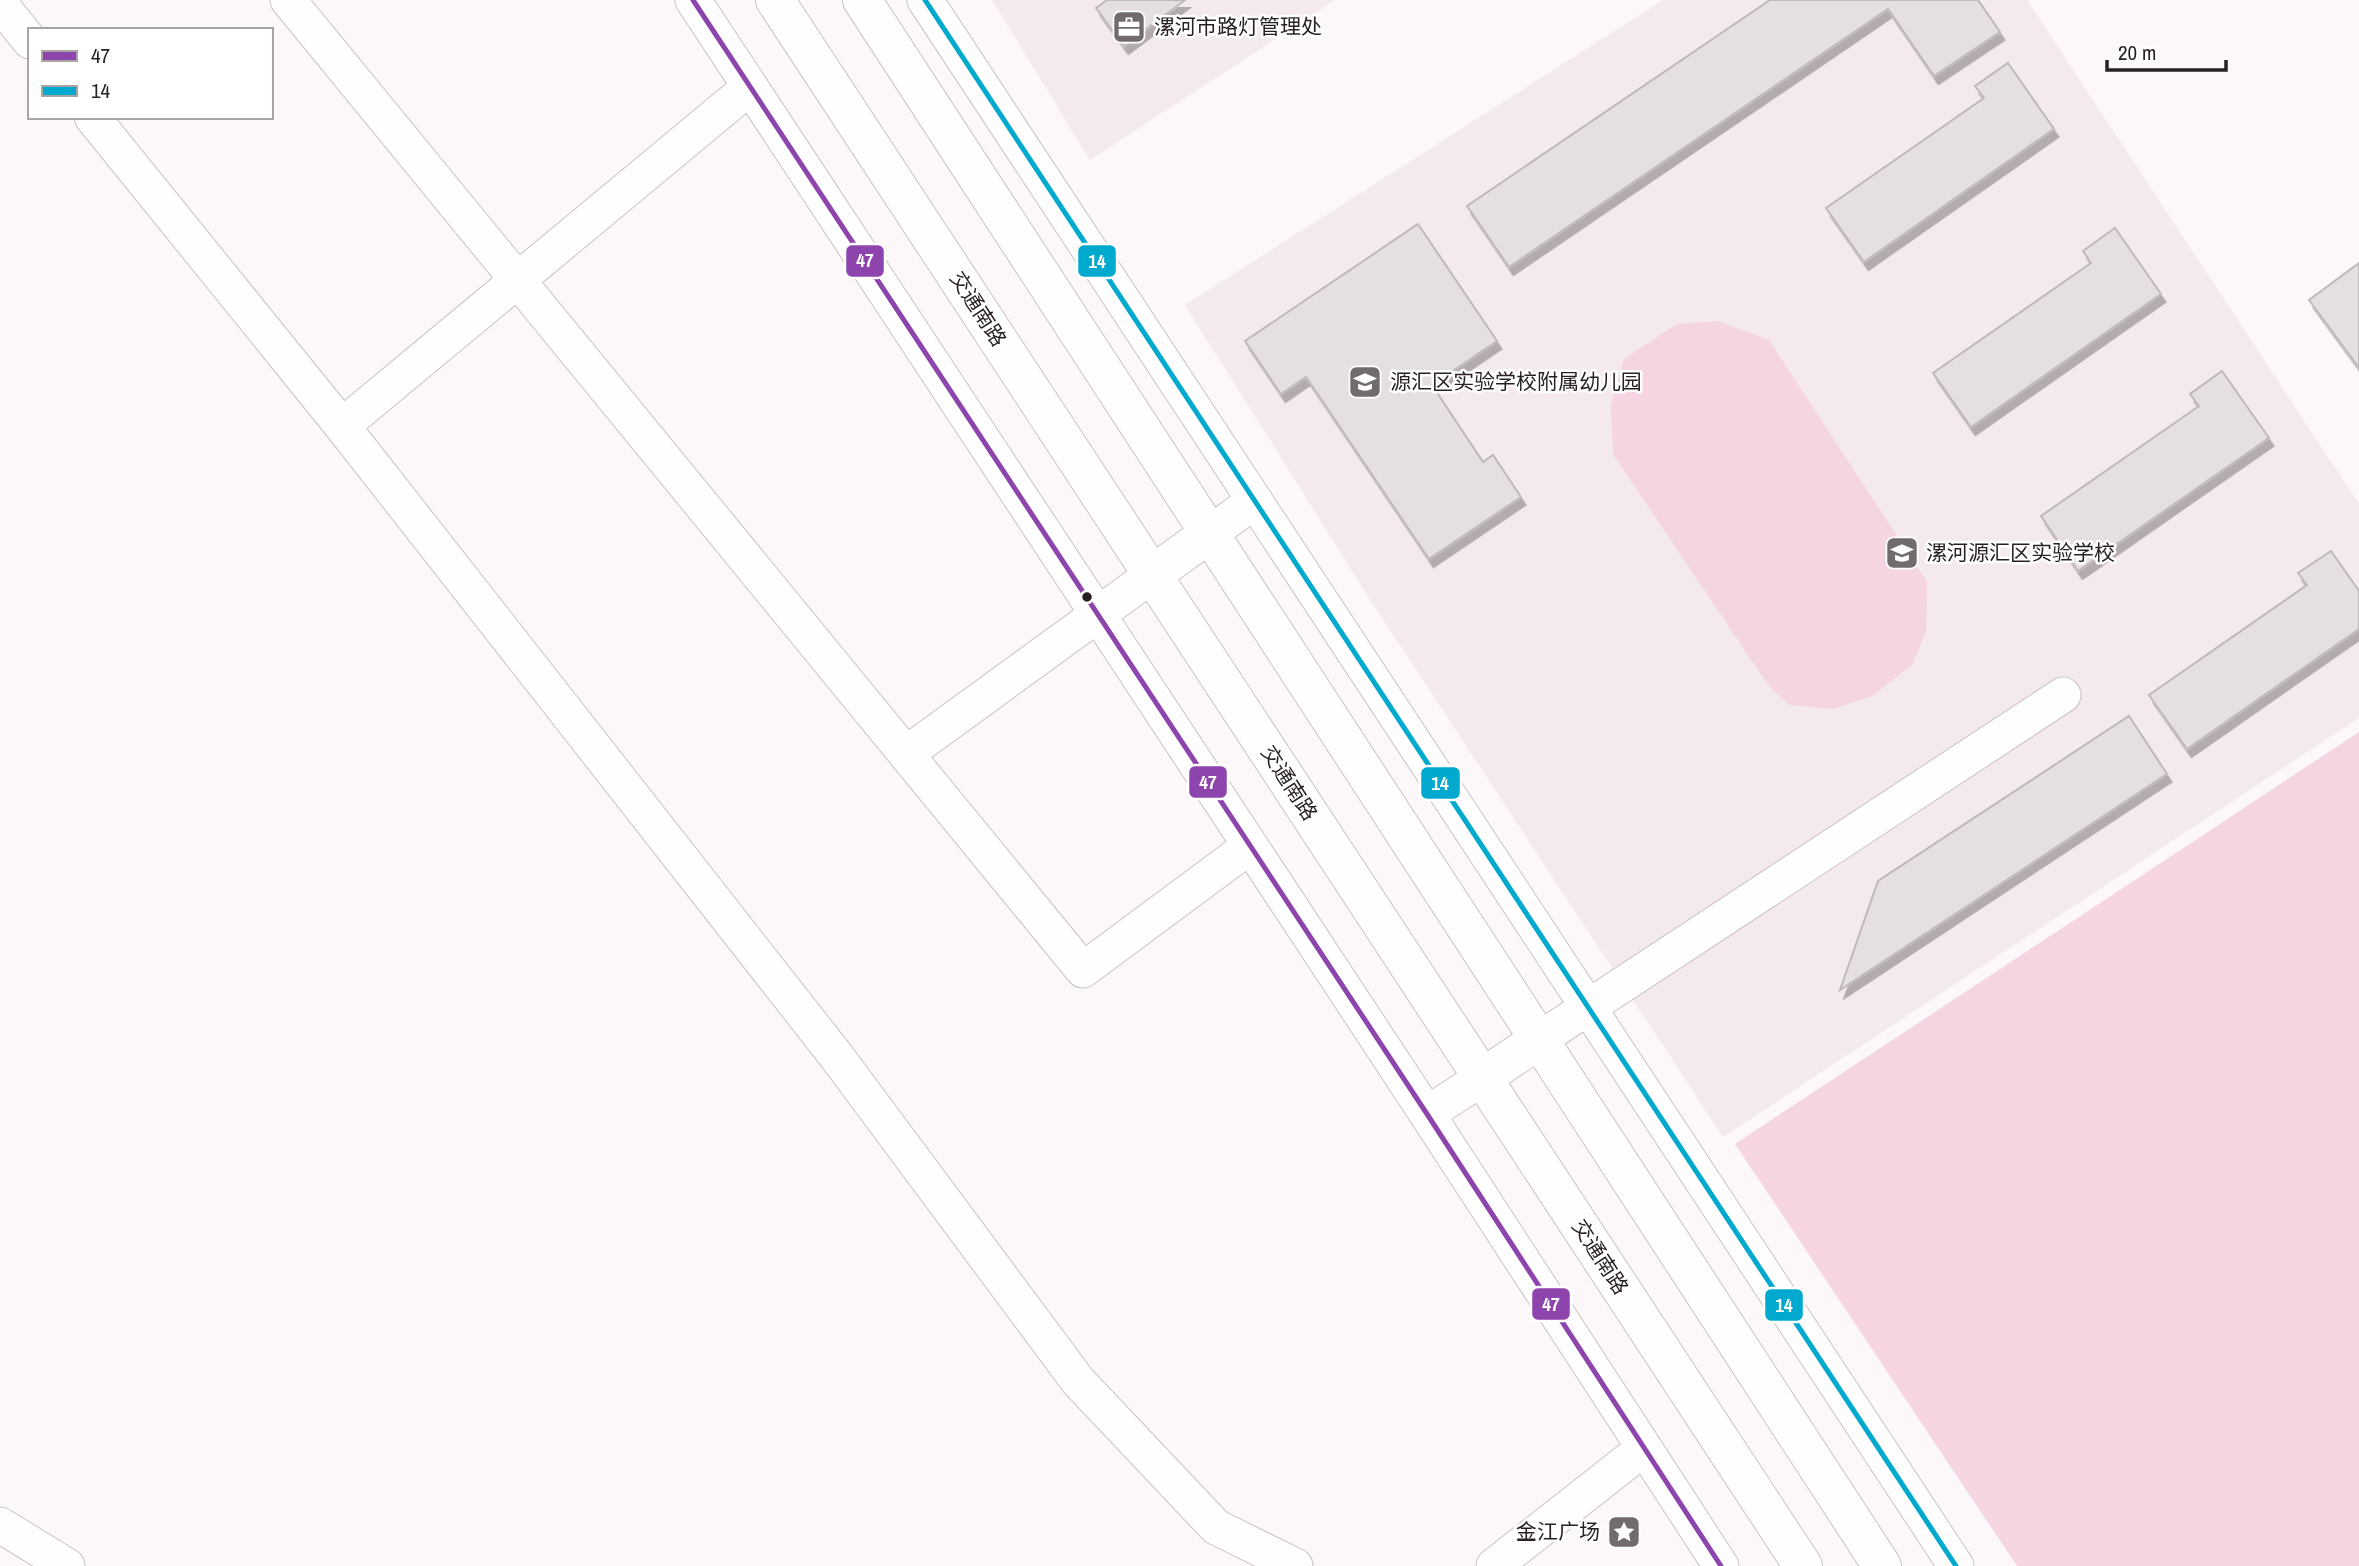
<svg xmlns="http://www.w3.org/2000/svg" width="2359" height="1566" font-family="'Archivo Narrow','Noto Sans SC',sans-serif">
  <defs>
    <filter id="shadow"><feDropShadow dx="4.5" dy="8" stdDeviation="0" flood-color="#0004"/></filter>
  </defs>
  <rect width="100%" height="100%" fill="#fcf8fa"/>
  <g fill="#f4e9ee">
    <polygon points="992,0 1335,0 1090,160"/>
    <polygon points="1663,0 2027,0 2359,504 2359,718 1723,1137 1371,601 1185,305"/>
  </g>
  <g fill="#f4d5e1">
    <polygon points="1718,321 1769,340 1927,582 1926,631 1913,664 1872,696 1833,709 1789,705 1768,685 1613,454 1611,405 1624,359 1677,324"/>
    <polygon points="2359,732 2359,1566 2017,1566 1735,1144"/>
  </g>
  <g fill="#e5dfe1" stroke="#bfb9bc" stroke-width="2" filter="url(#shadow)">
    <polygon points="1107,0 1185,0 1124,46 1096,8"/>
    <polygon points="1770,0 1978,0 2000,32 1934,76 1888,9 1509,267 1467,206"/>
    <polygon points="2008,63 2054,129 1864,262 1826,208 1984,98 1975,86"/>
    <polygon points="1418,224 1497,341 1432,385 1483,462 1493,455 1521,497 1429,559 1306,377 1281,394 1245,341"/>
    <polygon points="2115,228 2161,294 1971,427 1933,373 2091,263 2083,251"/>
    <polygon points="2359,263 2359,368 2309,300"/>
    <polygon points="2222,371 2269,438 2078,571 2041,516 2199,406 2190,394"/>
    <polygon points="2331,551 2359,591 2359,629 2187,749 2149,695 2307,585 2298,573"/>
    <polygon points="2129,716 2167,774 1840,990 1878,881"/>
  </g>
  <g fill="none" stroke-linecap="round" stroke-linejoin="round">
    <defs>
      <g id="minor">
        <polyline points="288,0 1083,970 1250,846"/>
        <polyline points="693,0 1427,1114 1721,1566"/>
        <polyline points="925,0 1956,1566"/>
        <polyline points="0,4 30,41"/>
        <polyline points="750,87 342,426 837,1057 1078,1381 1216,1527 1295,1566"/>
        <polyline points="92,117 342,426"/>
        <polyline points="1210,533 1255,501"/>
        <polyline points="906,754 1152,575"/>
        <polyline points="1540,1039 2063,695"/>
        <polyline points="1427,1114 1482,1078"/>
        <polyline points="0,1525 67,1566"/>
        <polyline points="1494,1566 1643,1449"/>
      </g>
      <g id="secondary">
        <polyline points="775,0 1803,1566"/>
        <polyline points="862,0 1882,1566"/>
        <polyline points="1152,575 1210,533"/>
        <polyline points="1482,1078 1540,1039"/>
      </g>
    </defs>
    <use href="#minor" stroke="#c9c3c5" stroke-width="37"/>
    <use href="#secondary" stroke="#c9c3c5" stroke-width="40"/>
    <use href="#minor" stroke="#fffefe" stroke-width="35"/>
    <use href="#secondary" stroke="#fffefe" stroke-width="38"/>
    <defs>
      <polyline id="bus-1" points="693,0 1427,1114 1721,1566"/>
      <polyline id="bus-2" points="925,0 1956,1566"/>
    </defs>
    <use href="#bus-1" stroke="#fff" stroke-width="10"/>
    <use href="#bus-2" stroke="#fff" stroke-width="10"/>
    <use href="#bus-1" stroke="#8e44ad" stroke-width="5"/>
    <use href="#bus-2" stroke="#00a9ce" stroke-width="5"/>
  </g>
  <defs>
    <symbol id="office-square" viewBox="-11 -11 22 22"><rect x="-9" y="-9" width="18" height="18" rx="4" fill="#726b6e" stroke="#fff"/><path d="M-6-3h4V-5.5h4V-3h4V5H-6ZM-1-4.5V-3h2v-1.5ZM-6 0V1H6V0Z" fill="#fff"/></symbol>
    <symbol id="school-square" viewBox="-11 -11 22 22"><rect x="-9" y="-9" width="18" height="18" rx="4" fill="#726b6e" stroke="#fff"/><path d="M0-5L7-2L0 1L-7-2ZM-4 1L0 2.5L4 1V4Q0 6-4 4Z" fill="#fff"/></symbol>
    <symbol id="sight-square" viewBox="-11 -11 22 22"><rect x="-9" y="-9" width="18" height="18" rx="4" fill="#726b6e" stroke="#fff"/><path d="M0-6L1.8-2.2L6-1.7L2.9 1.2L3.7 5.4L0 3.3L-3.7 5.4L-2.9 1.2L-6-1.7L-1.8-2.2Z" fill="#fff"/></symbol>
  </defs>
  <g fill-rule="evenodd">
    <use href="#office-square" x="1110" y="8" width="38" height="38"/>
    <use href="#school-square" x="1346" y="363" width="38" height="38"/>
    <use href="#school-square" x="1883" y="534" width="38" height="38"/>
    <use href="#sight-square" x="1605" y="1513" width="38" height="38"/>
  </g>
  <circle fill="#271f22" stroke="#fff" stroke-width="2.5" cx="1087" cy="597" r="6"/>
  <g text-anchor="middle" stroke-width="5" stroke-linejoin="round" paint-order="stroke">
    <g font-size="21" fill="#271f22" stroke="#fff" text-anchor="start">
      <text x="1154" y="34">漯河市路灯管理处</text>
      <text x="1390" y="389">源汇区实验学校附属幼儿园</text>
      <text x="1926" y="560">漯河源汇区实验学校</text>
      <text x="1600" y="1539" text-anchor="end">金江广场</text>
    </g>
    <g font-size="21" fill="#271f22" stroke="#fff">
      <text transform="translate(978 309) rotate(57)" y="7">交通南路</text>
      <text transform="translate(1289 783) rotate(57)" y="7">交通南路</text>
      <text transform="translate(1600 1257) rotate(57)" y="7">交通南路</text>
    </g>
  </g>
  <g stroke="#fff" stroke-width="2.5">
    <rect x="845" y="244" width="40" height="34" rx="7" fill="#8e44ad"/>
    <rect x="1077" y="244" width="40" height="34" rx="7" fill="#00a9ce"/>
    <rect x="1188" y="765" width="40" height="34" rx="7" fill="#8e44ad"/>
    <rect x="1420" y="766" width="41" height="34" rx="7" fill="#00a9ce"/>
    <rect x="1531" y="1287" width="40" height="34" rx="7" fill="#8e44ad"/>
    <rect x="1764" y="1288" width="40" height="34" rx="7" fill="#00a9ce"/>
  </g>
  <g font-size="19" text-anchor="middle" font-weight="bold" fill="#fff">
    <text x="865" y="267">47</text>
    <text x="1097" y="268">14</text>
    <text x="1208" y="789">47</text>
    <text x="1440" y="790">14</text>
    <text x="1551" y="1311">47</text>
    <text x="1784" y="1312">14</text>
  </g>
  <rect x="28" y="28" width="245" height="91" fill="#ffffff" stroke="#a9a5a7" stroke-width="2"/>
  <rect x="42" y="51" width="35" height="10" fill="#8e44ad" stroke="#a9a5a7" stroke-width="2"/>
  <text x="91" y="63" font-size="21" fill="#271f22">47</text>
  <rect x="42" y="86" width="35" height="10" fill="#00a9ce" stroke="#a9a5a7" stroke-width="2"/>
  <text x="91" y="98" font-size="21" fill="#271f22">14</text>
  <path d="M2107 60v10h119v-10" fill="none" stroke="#271f22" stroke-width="3.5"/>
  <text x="2118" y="60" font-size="21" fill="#271f22" stroke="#ffffff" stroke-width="5" paint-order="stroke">20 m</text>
</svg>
